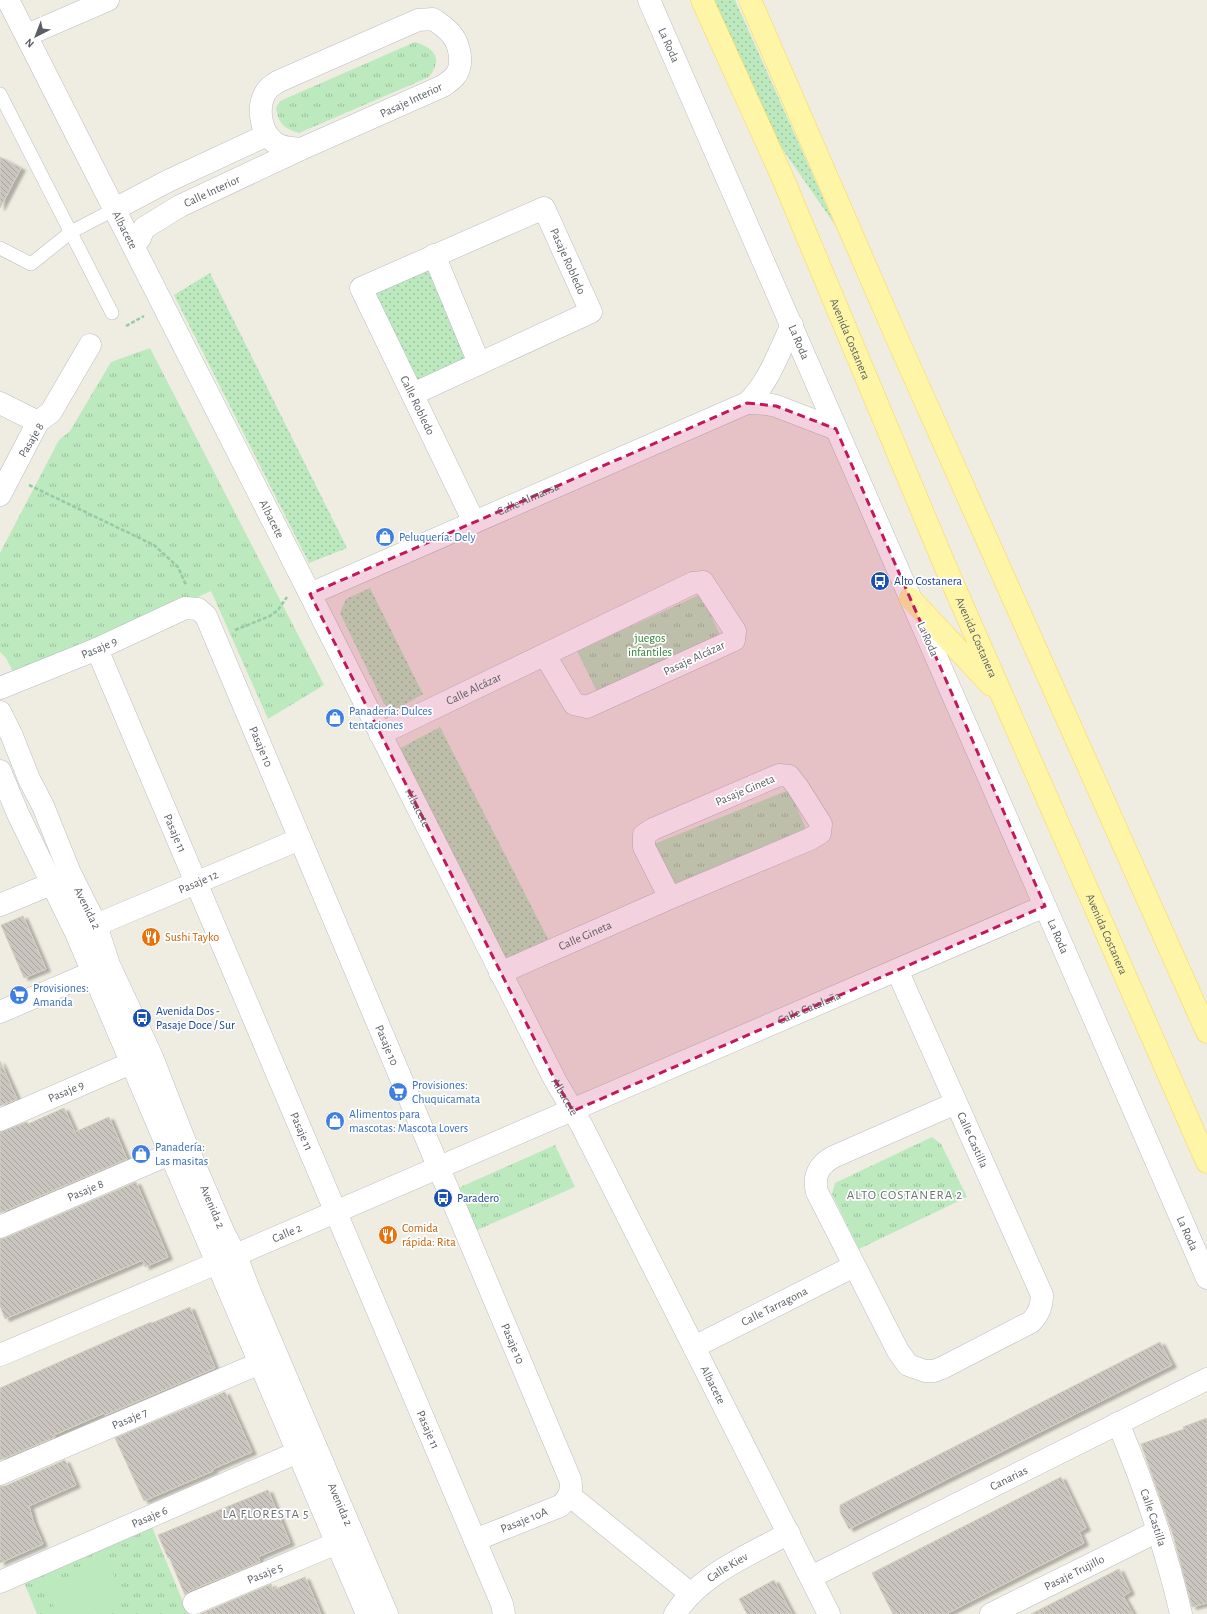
<svg xmlns="http://www.w3.org/2000/svg" width="1207" height="1614" font-family="'Alegreya Sans',sans-serif">
  <defs>
    <pattern id="grass-dots" width="8" height="8" patternUnits="userSpaceOnUse"><rect width="8" height="8" fill="#bce9be"/><path d="M2 2h.1M6 6h.1" fill="none" stroke="#9cc09e" stroke-width="1.8" stroke-linecap="round"/></pattern>
    <pattern id="park-tufts" width="24" height="20" patternUnits="userSpaceOnUse"><rect width="24" height="20" fill="#bce9be"/><path d="M3 7l-1-3M5 7V3M7 7l1-3M15 17l-1-3M17 17v-4M19 17l1-3" fill="none" stroke="#9cc09e"/></pattern>
    <pattern id="building-back-hatch" width="6" height="6" patternUnits="userSpaceOnUse"><rect width="6" height="6" fill="#cac6bf"/><path d="M-1 5l2 2M0 0l6 6M5-1l2 2" fill="none" stroke="#a7a49f"/></pattern>
    <filter id="shadow"><feDropShadow dx="4.5" dy="2.5" stdDeviation="1" flood-color="#0004"/></filter>
  </defs>
  <rect width="100%" height="100%" fill="#efede2"/>
  <g fill="url(#grass-dots)">
    <polygon points="714,0 735,0 835,225 781,147"/>
    <polygon points="438,263 475,357 414,381 372,293"/>
    <polygon points="210,273 347,548 309,563 174,295"/>
    <polygon points="370,588 423,694 394,711 384,704 340,613 346,599"/>
    <polygon points="440,727 548,939 501,961 395,751"/>
  </g>
  <g fill="url(#park-tufts)">
    <path d="M415 42C435 48 443 59 429 77L299 133C283 128 279 124 276 108L280 101Z"/>
    <polygon points="150,348 324,685 268,719 211,591 118,633 22,690 6,658 0,652 0,553 59,440 70,431 111,362"/>
    <polygon points="701,594 722,639 599,696 577,651"/>
    <polygon points="789,790 807,831 673,888 654,844"/>
    <polygon points="932,1137 941,1144 967,1197 859,1249 832,1194 835,1183"/>
    <polygon points="555,1145 575,1187 475,1231 456,1189"/>
    <polygon points="152,1527 188,1614 37,1614 23,1580"/>
  </g>
  <polygon fill="#bce9be" points="107,1560 124,1599 89,1614 57,1614 45,1586"/>
  <g fill="url(#building-back-hatch)" stroke="#d4cfc0" filter="url(#shadow)">
    <polygon points="0,157 21,168 0,208"/>
    <polygon points="23,916 46,969 24,978 1,925"/>
    <polygon points="0,1061 17,1099 0,1106"/>
    <polygon points="64,1108 75,1132 109,1117 127,1159 0,1213 0,1132 27,1122 28,1124"/>
    <polygon points="136,1182 168,1257 145,1267 143,1260 5,1319 0,1306 0,1239 5,1238"/>
    <polygon points="190,1307 215,1368 105,1415 104,1413 54,1435 55,1437 0,1460 0,1388 151,1322 152,1323"/>
    <polygon points="1160,1342 1172,1365 849,1529 840,1512 840,1505"/>
    <polygon points="225,1392 252,1452 213,1469 213,1471 144,1501 115,1438"/>
    <polygon points="1207,1418 1207,1603 1192,1607 1173,1535 1141,1444 1184,1429 1183,1427"/>
    <polygon points="65,1460 76,1485 29,1506 33,1521 43,1544 0,1563 0,1486 5,1486"/>
    <polygon points="1061,1477 1086,1528 1079,1532 1084,1543 946,1614 893,1614 872,1573"/>
    <polygon points="268,1490 290,1543 258,1557 260,1562 189,1591 185,1595 169,1557 168,1558 158,1535"/>
    <polygon points="1119,1569 1130,1592 1123,1596 1133,1614 1031,1614"/>
    <polygon points="305,1577 321,1614 200,1614 271,1584 273,1590"/>
    <polygon points="774,1580 792,1614 747,1614 739,1599"/>
  </g>
  <g fill="none" stroke-linecap="round" stroke-linejoin="round">
    <defs>
      <g id="service">
        <polyline points="0,94 112,313"/>
        <polyline points="0,248 31,264 71,232 115,209"/>
      </g>
      <g id="minor">
        <path id="s1" d="M8 0 310 594 555 1080 582 1126 829 1614"/>
        <path d="M433 19C440 24 447 28 452 35 460 45 464 66 455 76 452 80 447 83 443 86L301 149C292 148 281 148 274 142 259 130 256 102 269 88 271 86 275 84 277 82L418 20Z"/>
        <polyline points="27,35 108,0"/>
        <polyline points="115,209 166,182 267,135"/>
        <path id="s2" d="M134 246 140 238 144 228 180 206 301 149"/>
        <polyline points="434,255 479,363"/>
        <path id="s3" d="M413 394 591 312 544 208 361 288 474 522"/>
        <polyline points="0,403 38,422"/>
        <polyline points="747,403 767,404 776,406 836,429"/>
        <polyline points="0,495 38,422 51,412 90,345"/>
        <path id="s4" d="M310 594 747 403C769 383 779 351 792 325"/>
        <path id="s5" d="M97 649 502 1604 504 1614"/>
        <path id="s6" d="M0 688 97 649 185 608 198 609 206 616 570 1479C573 1490 569 1499 560 1506L475 1540"/>
        <path id="s7" d="M380 734 693 583 703 582 735 631 734 640 587 707 574 704 545 655"/>
        <polyline points="0,905 51,884"/>
        <path id="s8" d="M1045 906 1207 1278"/>
        <path id="s9" d="M96 925 300 839"/>
        <path id="s10" d="M897 970 1042 1295C1042 1306 1039 1314 1031 1322L942 1368 934 1371H925L908 1365 898 1351 817 1192C813 1176 819 1165 833 1157L956 1103"/>
        <path id="s11" d="M500 973 670 898 810 839 820 833 821 824 797 786 789 776 779 775 653 829 644 835V847L670 898"/>
        <polyline points="0,1012 93,972"/>
        <path id="s12" d="M0 1120 131 1063"/>
        <path id="s13" d="M0 1227 170 1154"/>
        <path id="s14" d="M694 1347 854 1266"/>
        <polyline points="0,1355 217,1263"/>
        <path id="s15" d="M1118 1423C1144 1485 1166 1549 1181 1614"/>
        <path id="s16" d="M0 1474 260 1363"/>
        <polyline points="569,1495 691,1594"/>
        <path id="s17" d="M811 1577 1207 1379"/>
        <path id="s18" d="M0 1582 298 1452"/>
        <path id="s19" d="M194 1603 337 1543"/>
        <path id="s20" d="M675 1614C700 1574 750 1555 789 1533"/>
        <path id="s21" d="M991 1614 1158 1531"/>
      </g>
      <g id="tertiary">
        <path id="s22" d="M0 712 12 736 29 779 43 806 70 873 96 925 109 965 152 1057 187 1147 224 1233 236 1256 250 1292 387 1614"/>
        <polyline points="0,771 18,814 76,933 367,1614"/>
        <path id="s23" d="M217 1263 1045 906 649 0"/>
      </g>
      <g id="primary">
        <path id="s24" d="M702 0 781 174 946 568 1207 1162"/>
        <polyline points="750,0 896,336 1207,1032"/>
        <polyline points="910,598 991,685"/>
      </g>
    </defs>
    <use href="#service" stroke="#babdc3" stroke-width="14"/>
    <use href="#minor" stroke="#babdc3" stroke-width="23"/>
    <use href="#tertiary" stroke="#babdc3" stroke-width="23"/>
    <use href="#primary" stroke="#fed44c" stroke-width="23"/>
    <g stroke="#95caa6" stroke-width="2.5" stroke-dasharray="4 2" stroke-linecap="butt">
      <polyline points="126,326 144,316"/>
      <polyline points="29,485 154,545 178,567 186,585"/>
      <polyline points="235,630 270,616 278,610 287,597"/>
    </g>
    <use href="#service" stroke="#fff" stroke-width="13"/>
    <use href="#minor" stroke="#fff" stroke-width="22"/>
    <use href="#tertiary" stroke="#fff" stroke-width="22"/>
    <use href="#primary" stroke="#fff5a7" stroke-width="22"/>
  </g>
  <path fill="#c2185b" fill-opacity="0.2" stroke="#c2185b" stroke-width="3" stroke-dasharray="8 5" stroke-linejoin="round" d="M747 403 776 406 836 429 1045 906 573 1111 555 1080 310 594Z"/>
  <defs>
    <symbol id="shop-disc" viewBox="-11 -11 22 22"><circle r="9.5" fill="#3f7fe0" stroke="#fff"/><path d="M-5-2.5h2.3a2.7 3.5 0 0 1 5.4 0H5L5.5 6h-11ZM-1.5-2.5h3a1.5 2.3 0 0 0-3 0Z" fill="#fff"/></symbol>
    <symbol id="bus-disc" viewBox="-11 -11 22 22"><circle r="9.5" fill="#1a4fb4" stroke="#fff"/><path d="M-5-6H5V4H4V6H2V4H-2V6H-4V4H-5ZM-3.5-4V0h7V-4ZM-3.5 1.2v1.5H-2V1.2ZM2 1.2v1.5H3.5V1.2Z" fill="#fff"/></symbol>
    <symbol id="restaurant-disc" viewBox="-11 -11 22 22"><circle r="9.5" fill="#e8710a" stroke="#fff"/><path d="M-5-6h1v4h1v-4h1v4h1v-4h1v5L-1.5 .5V6h-2V.5L-5-1ZM5-6V6H3V1.5H1.5Q1.5-4 5-6Z" fill="#fff"/></symbol>
    <symbol id="supermarket-disc" viewBox="-11 -11 22 22"><circle r="9.5" fill="#3f7fe0" stroke="#fff"/><path d="M-6-5.5h2.5l.6 2H6L4.5 2H-2.5L-4.4-4H-6ZM-1.5 3.2a1.3 1.3 0 1 0 .1 0ZM3 3.2a1.3 1.3 0 1 0 .1 0Z" fill="#fff"/></symbol>
  </defs>
  <g fill-rule="evenodd">
    <use href="#shop-disc" x="374" y="526" width="22" height="22"/>
    <use href="#bus-disc" x="869" y="570" width="22" height="22"/>
    <use href="#shop-disc" x="324" y="707" width="22" height="22"/>
    <use href="#restaurant-disc" x="140" y="926" width="22" height="22"/>
    <use href="#supermarket-disc" x="8" y="984" width="22" height="22"/>
    <use href="#bus-disc" x="131" y="1007" width="22" height="22"/>
    <use href="#supermarket-disc" x="387" y="1081" width="22" height="22"/>
    <use href="#shop-disc" x="324" y="1110" width="22" height="22"/>
    <use href="#shop-disc" x="130" y="1143" width="22" height="22"/>
    <use href="#bus-disc" x="432" y="1187" width="22" height="22"/>
    <use href="#restaurant-disc" x="377" y="1224" width="22" height="22"/>
  </g>
  <g text-anchor="middle" stroke-width="3.5" stroke-linejoin="round" paint-order="stroke">
    <g font-size="12" fill="#5b5f65" stroke="#fff">
      <text transform="translate(669 45) rotate(66)" y="4">La Roda</text>
      <text transform="translate(411 100) rotate(-25)" y="4">Pasaje Interior</text>
      <text dy="4" stroke="none"><textPath href="#s2" startOffset="98">Calle Interior</textPath></text>
      <text dy="4" stroke="none"><textPath href="#s1" startOffset="258">Albacete</textPath></text>
      <text transform="translate(568 261) rotate(66)" y="4">Pasaje Robledo</text>
      <text dy="4" stroke="none"><textPath href="#s24" startOffset="370">Avenida Costanera</textPath></text>
      <text transform="translate(799 342) rotate(67)" y="4">La Roda</text>
      <text dy="4" stroke="none"><textPath href="#s3" startOffset="640">Calle Robledo</textPath></text>
      <text transform="translate(31 440) rotate(-59)" y="4">Pasaje 8</text>
      <text dy="4" stroke="none"><textPath href="#s4" startOffset="238">Calle Almansa</textPath></text>
      <text dy="4" stroke="none"><textPath href="#s1" startOffset="582">Albacete</textPath></text>
      <text dy="4" stroke="none"><textPath href="#s24" startOffset="694">Avenida Costanera</textPath></text>
      <text transform="translate(928 639) rotate(66)" y="4">La Roda</text>
      <text dy="4" stroke="none"><textPath href="#s6" startOffset="107">Pasaje 9</textPath></text>
      <text transform="translate(694 658) rotate(-25)" y="4">Pasaje Alcázar</text>
      <text dy="4" stroke="none"><textPath href="#s7" startOffset="104">Calle Alcázar</textPath></text>
      <text dy="4" stroke="none"><textPath href="#s6" startOffset="367">Pasaje 10</textPath></text>
      <text transform="translate(745 790) rotate(-23)" y="4">Pasaje Gineta</text>
      <text dy="4" stroke="none"><textPath href="#s1" startOffset="906">Albacete</textPath></text>
      <text dy="4" stroke="none"><textPath href="#s5" startOffset="200">Pasaje 11</textPath></text>
      <text dy="4" stroke="none"><textPath href="#s9" startOffset="111">Pasaje 12</textPath></text>
      <text dy="4" stroke="none"><textPath href="#s22" startOffset="215">Avenida 2</textPath></text>
      <text dy="4" stroke="none"><textPath href="#s24" startOffset="1018">Avenida Costanera</textPath></text>
      <text dy="4" stroke="none"><textPath href="#s11" startOffset="93">Calle Gineta</textPath></text>
      <text dy="4" stroke="none"><textPath href="#s8" startOffset="33">La Roda</textPath></text>
      <text dy="4" stroke="none"><textPath href="#s23" startOffset="645">Calle Cataluña</textPath></text>
      <text dy="4" stroke="none"><textPath href="#s6" startOffset="691">Pasaje 10</textPath></text>
      <text dy="4" stroke="none"><textPath href="#s12" startOffset="72">Pasaje 9</textPath></text>
      <text dy="4" stroke="none"><textPath href="#s1" startOffset="1230">Albacete</textPath></text>
      <text dy="4" stroke="none"><textPath href="#s5" startOffset="524">Pasaje 11</textPath></text>
      <text dy="4" stroke="none"><textPath href="#s10" startOffset="186">Calle Castilla</textPath></text>
      <text dy="4" stroke="none"><textPath href="#s13" startOffset="93">Pasaje 8</textPath></text>
      <text dy="4" stroke="none"><textPath href="#s22" startOffset="539">Avenida 2</textPath></text>
      <text dy="4" stroke="none"><textPath href="#s23" startOffset="76">Calle 2</textPath></text>
      <text dy="4" stroke="none"><textPath href="#s8" startOffset="357">La Roda</textPath></text>
      <text dy="4" stroke="none"><textPath href="#s14" startOffset="90">Calle Tarragona</textPath></text>
      <text dy="4" stroke="none"><textPath href="#s6" startOffset="1015">Pasaje 10</textPath></text>
      <text dy="4" stroke="none"><textPath href="#s1" startOffset="1554">Albacete</textPath></text>
      <text dy="4" stroke="none"><textPath href="#s16" startOffset="141">Pasaje 7</textPath></text>
      <text dy="4" stroke="none"><textPath href="#s5" startOffset="848">Pasaje 11</textPath></text>
      <text dy="4" stroke="none"><textPath href="#s17" startOffset="221">Canarias</textPath></text>
      <text dy="4" stroke="none"><textPath href="#s22" startOffset="863">Avenida 2</textPath></text>
      <text dy="4" stroke="none"><textPath href="#s18" startOffset="163">Pasaje 6</textPath></text>
      <text dy="4" stroke="none"><textPath href="#s15" startOffset="101">Calle Castilla</textPath></text>
      <text transform="translate(524 1520) rotate(-22)" y="4">Pasaje 10A</text>
      <text dy="4" stroke="none"><textPath href="#s20" startOffset="71">Calle Kiev</textPath></text>
      <text dy="4" stroke="none"><textPath href="#s21" startOffset="93">Pasaje Trujillo</textPath></text>
      <text dy="4" stroke="none"><textPath href="#s19" startOffset="77">Pasaje 5</textPath></text>
    </g>
    <g font-size="12" fill="#366cbe" stroke="#fff" text-anchor="start">
      <text x="399" y="541">Peluquería: Dely</text>
      <text x="349" y="715">Panadería: Dulces<tspan x="349" dy="14">tentaciones</tspan></text>
      <text x="33" y="992">Provisiones:<tspan x="33" dy="14">Amanda</tspan></text>
      <text x="412" y="1089">Provisiones:<tspan x="412" dy="14">Chuquicamata</tspan></text>
      <text x="349" y="1118">Alimentos para<tspan x="349" dy="14">mascotas: Mascota Lovers</tspan></text>
      <text x="155" y="1151">Panadería:<tspan x="155" dy="14">Las masitas</tspan></text>
    </g>
    <g font-size="12" fill="#164399" stroke="#fff" text-anchor="start">
      <text x="894" y="585">Alto Costanera</text>
      <text x="156" y="1015">Avenida Dos -<tspan x="156" dy="14">Pasaje Doce / Sur</tspan></text>
      <text x="457" y="1202">Paradero</text>
    </g>
    <g font-size="12" fill="#2c8234" stroke="#fff">
      <text x="650" y="642">juegos<tspan x="650" dy="14">infantiles</tspan></text>
    </g>
    <g font-size="12" fill="#c56008" stroke="#fff" text-anchor="start">
      <text x="165" y="941">Sushi Tayko</text>
      <text x="402" y="1232">Comida<tspan x="402" dy="14">rápida: Rita</tspan></text>
    </g>
    <g font-size="13" letter-spacing="1" fill="#6c7177" stroke="#fff">
      <text x="905" y="1199">ALTO COSTANERA 2</text>
      <text x="266" y="1518">LA FLORESTA 5</text>
    </g>
  </g>
  <g transform="translate(36 36) rotate(222)" stroke="#ffffff" stroke-width="3" paint-order="stroke">
  <path d="M0-3L7 15L0 10L-7 15Z" fill="#5b5f65"/>
  <text y="-6" font-size="11" font-weight="bold" text-anchor="middle" fill="#5b5f65">N</text>
  </g>
</svg>
